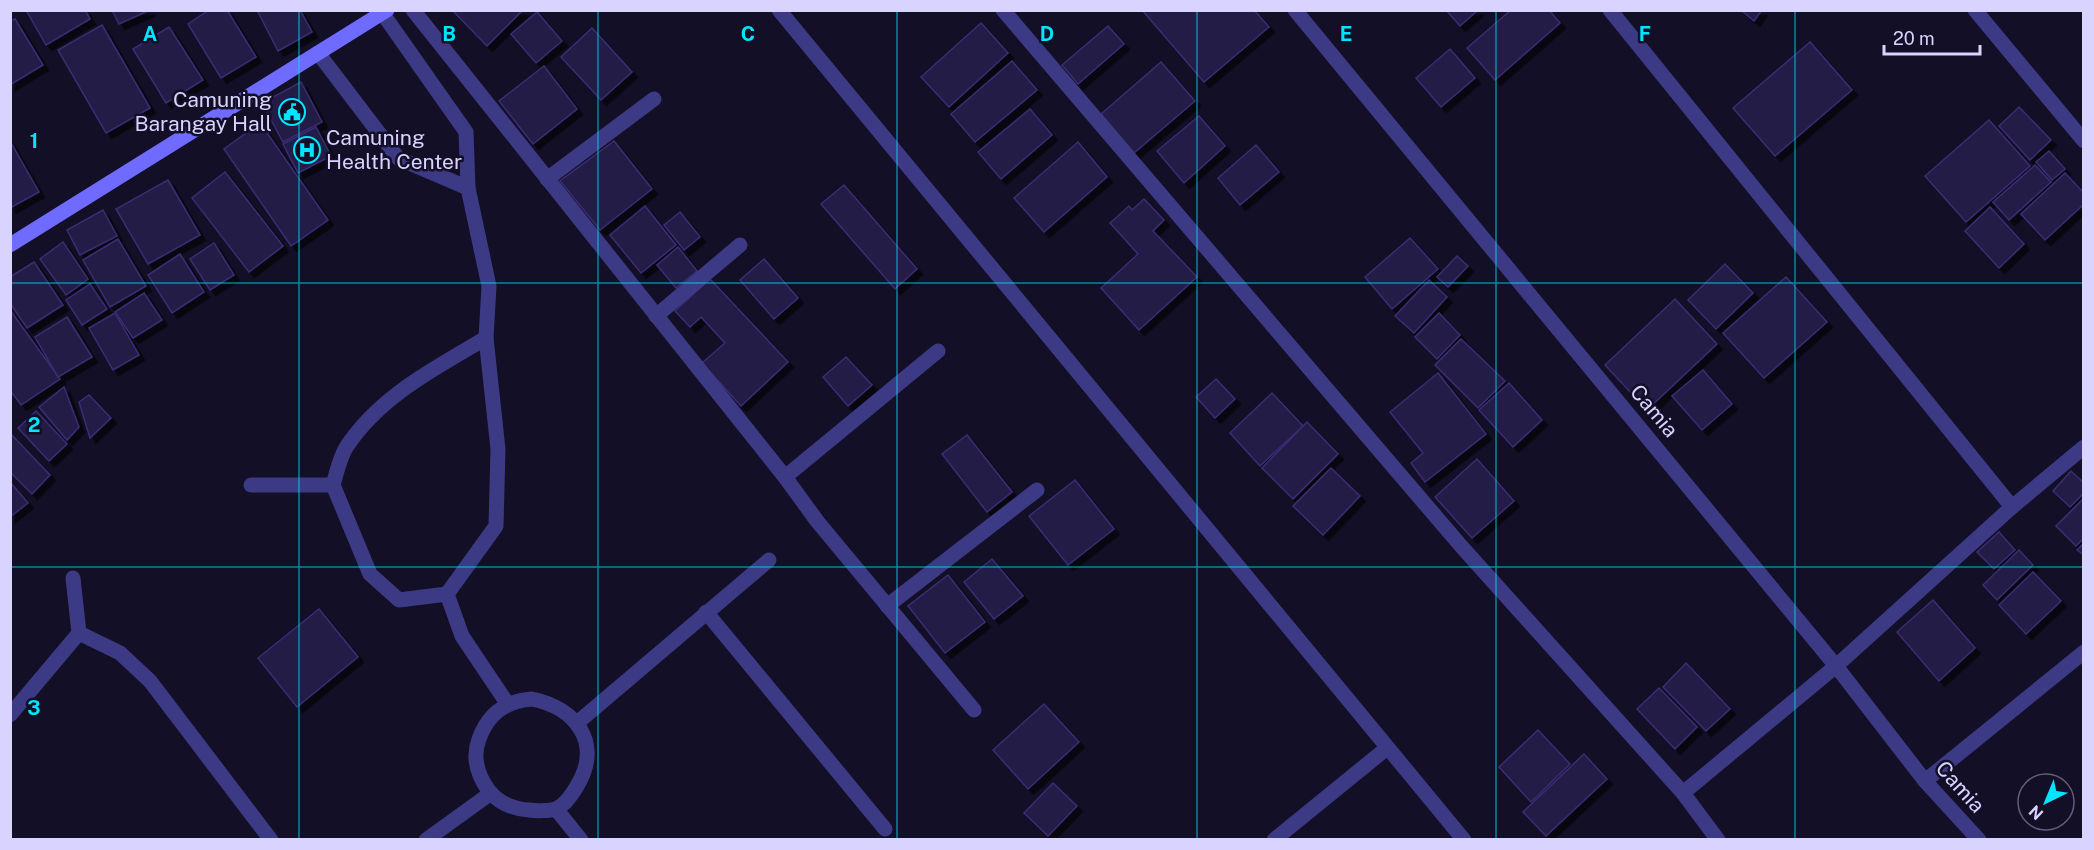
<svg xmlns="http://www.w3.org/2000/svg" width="2094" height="850" font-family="'Public Sans',sans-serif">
  <defs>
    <filter id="shadow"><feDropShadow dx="5.5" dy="5.5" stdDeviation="0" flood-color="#0009"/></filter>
  </defs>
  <rect width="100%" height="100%" fill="#130f26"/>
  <g fill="#241b47" stroke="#3b2d73" stroke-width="1.5" filter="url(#shadow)">
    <polygon points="26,10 85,10 90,19 46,45"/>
    <polygon points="112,10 150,10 119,24"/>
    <polygon points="209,10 227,10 256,57 221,78 188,24"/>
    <polygon points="257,10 300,10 312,32 278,51"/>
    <polygon points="452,10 523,10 487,46"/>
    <polygon points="1142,10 1254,10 1269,27 1204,82"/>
    <polygon points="1446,10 1478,10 1460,26"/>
    <polygon points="1511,10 1549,10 1560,23 1495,80 1467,48"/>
    <polygon points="1741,10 1762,10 1754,21"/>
    <polygon points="537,12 562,41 536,63 511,34"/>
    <polygon points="15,19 43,65 10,85 10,21"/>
    <polygon points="981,23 1008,53 949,107 921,77"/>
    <polygon points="102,25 150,108 106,133 58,50"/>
    <polygon points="1108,26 1124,44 1078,84 1062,65"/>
    <polygon points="169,27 203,80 166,103 133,49"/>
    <polygon points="592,28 632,72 601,100 561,57"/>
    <polygon points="1810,42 1852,90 1775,156 1733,108"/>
    <polygon points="1450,49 1475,78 1441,107 1416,78"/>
    <polygon points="1012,61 1037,90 975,142 951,114"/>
    <polygon points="1161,62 1195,101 1134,153 1101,114"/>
    <polygon points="544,66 577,109 533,144 499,101"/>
    <polygon points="301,82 322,122 283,142 262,103"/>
    <polygon points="2019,107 2051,140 2030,160 1999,126"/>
    <polygon points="1030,109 1052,135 1001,179 978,152"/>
    <polygon points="1199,116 1225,146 1184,183 1157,151"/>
    <polygon points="1989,120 2030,166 1966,222 1925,176"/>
    <polygon points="260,123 328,220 291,246 224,149"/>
    <polygon points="316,127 331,156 298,173 283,144"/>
    <polygon points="10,141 39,192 10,208"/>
    <polygon points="614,141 652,189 600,230 560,181"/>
    <polygon points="1078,142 1107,177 1044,232 1014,198"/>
    <polygon points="1256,145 1279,172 1240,205 1218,178"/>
    <polygon points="2049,151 2065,169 2052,180 2036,162"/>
    <polygon points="2035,165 2051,182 2009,220 1993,202"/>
    <polygon points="225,172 283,246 249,272 192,198"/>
    <polygon points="2065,173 2084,193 2084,204 2045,240 2021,214"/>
    <polygon points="168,180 200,235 148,264 116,209"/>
    <polygon points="844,185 917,269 895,289 821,204"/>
    <polygon points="1144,199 1164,220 1153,231 1197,277 1139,330 1101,288 1138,254 1110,223 1129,206 1132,210"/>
    <polygon points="645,206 676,245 641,273 610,235"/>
    <polygon points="1990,207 2024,244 1999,268 1965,231"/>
    <polygon points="103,210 117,236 80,255 67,230"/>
    <polygon points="680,212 700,237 684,250 664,225"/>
    <polygon points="1410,238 1438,269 1392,309 1365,277"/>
    <polygon points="118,239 146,286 110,307 83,260"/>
    <polygon points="63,242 88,279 66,295 40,259"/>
    <polygon points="214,243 234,275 210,290 190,259"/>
    <polygon points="678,247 697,271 676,288 657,265"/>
    <polygon points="180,254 204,292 172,313 148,275"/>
    <polygon points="1457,256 1468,266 1448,287 1437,277"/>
    <polygon points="764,259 798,298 774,319 740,280"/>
    <polygon points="34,262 63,305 27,328 10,303 10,277"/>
    <polygon points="1725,264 1753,293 1716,329 1688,300"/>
    <polygon points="1786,277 1827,322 1764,378 1723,333"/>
    <polygon points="710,279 788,362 741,406 702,363 725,343 701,317 690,327 675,311"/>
    <polygon points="1429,280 1447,297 1414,333 1395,316"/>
    <polygon points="90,284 107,309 82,325 66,300"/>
    <polygon points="144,293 162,320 133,338 115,312"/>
    <polygon points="1675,299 1717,344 1647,410 1605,365"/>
    <polygon points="10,310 60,379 21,405 10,390"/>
    <polygon points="115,313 139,355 113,370 89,328"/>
    <polygon points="1439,313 1460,335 1437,359 1415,337"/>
    <polygon points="67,317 92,357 58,377 35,337"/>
    <polygon points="1461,339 1505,381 1478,408 1435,365"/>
    <polygon points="846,357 872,385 848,406 823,377"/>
    <polygon points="1703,370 1732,404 1702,430 1672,396"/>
    <polygon points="1438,373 1486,434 1425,482 1411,463 1423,453 1390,412"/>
    <polygon points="1216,379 1235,399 1215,418 1196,397"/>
    <polygon points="1509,383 1542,420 1513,447 1479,410"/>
    <polygon points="64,387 79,427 67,440 39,407"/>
    <polygon points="1272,393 1303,426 1260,466 1230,433"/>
    <polygon points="89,395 111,418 90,438 79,402"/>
    <polygon points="36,411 67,444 49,461 18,428"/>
    <polygon points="1307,422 1338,454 1293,499 1262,468"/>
    <polygon points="10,433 50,475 32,494 10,472"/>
    <polygon points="967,435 1012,492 987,512 942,454"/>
    <polygon points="1477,459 1514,501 1472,538 1435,497"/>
    <polygon points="1331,468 1360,496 1323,535 1293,506"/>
    <polygon points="2071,471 2084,483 2084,493 2070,507 2053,491"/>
    <polygon points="1075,480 1114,529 1068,565 1029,516"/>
    <polygon points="10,482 28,503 10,517"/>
    <polygon points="2084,498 2084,538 2076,546 2056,526"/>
    <polygon points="1999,532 2015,550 1994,569 1977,552"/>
    <polygon points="2084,543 2084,555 2077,550"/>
    <polygon points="2019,550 2033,565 1997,600 1983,585"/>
    <polygon points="992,559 1023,596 994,619 964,582"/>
    <polygon points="2033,572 2061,601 2026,634 1999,605"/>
    <polygon points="948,575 985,622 945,653 908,606"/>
    <polygon points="1933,600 1975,648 1939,681 1897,632"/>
    <polygon points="319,609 358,657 297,707 258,658"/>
    <polygon points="1686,663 1730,709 1706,731 1663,687"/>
    <polygon points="1659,688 1697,727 1675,749 1637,709"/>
    <polygon points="1044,704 1079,742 1028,789 993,750"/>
    <polygon points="1538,730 1570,764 1531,802 1499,767"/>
    <polygon points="1584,754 1607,779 1546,836 1523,812"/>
    <polygon points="1053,783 1077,806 1048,836 1024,813"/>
  </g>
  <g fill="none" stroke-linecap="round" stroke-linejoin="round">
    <g stroke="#3d3a85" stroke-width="15">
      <polyline points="413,10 785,477 817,521 974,710"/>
      <polyline points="779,10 1464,840"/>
      <polyline points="1003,10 1461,546 1683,793 1718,840"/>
      <polyline points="1295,10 1836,666 1925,781 1979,840"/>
      <polyline points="1610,10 2012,507"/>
      <polyline points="1975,10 2084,141"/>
      <polyline points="383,14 466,132 468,188 489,286 486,338 498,449 496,526 447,594 462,636 507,703"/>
      <polyline points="318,53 398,158 468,188"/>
      <polyline points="547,179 654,99"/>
      <polyline points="656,316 740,245"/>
      <polyline points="785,477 938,351"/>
      <polyline points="251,485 333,485"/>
      <path d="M447 594 399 600 370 574 333 485C337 472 340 456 347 446 381 395 436 368 486 338"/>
      <polyline points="887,606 1037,490"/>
      <polyline points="706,612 885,829"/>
      <polyline points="79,633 120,653 150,681 271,840"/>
      <path d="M532 699C576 708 603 743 577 786 573 793 565 805 556 809 549 811 536 811 529 810 513 809 499 803 489 791 478 776 472 758 479 739 488 714 505 701 532 699Z"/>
      <polyline points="10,715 79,633 73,578"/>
      <polyline points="577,723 769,560"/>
      <polyline points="1925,781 2084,652"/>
      <polyline points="1683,793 1836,666 2012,507 2084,447"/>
      <polyline points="556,809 581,840"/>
      <polyline points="426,840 491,793"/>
      <polyline points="1274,840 1387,748"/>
    </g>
    <polyline stroke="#6f6bff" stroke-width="15" points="10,245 387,10"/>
  </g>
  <path fill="none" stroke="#00e5ff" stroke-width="1.5" stroke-opacity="0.55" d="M299 10V840M598 10V840M897 10V840M1197 10V840M1496 10V840M1795 10V840M10 283H2084M10 567H2084"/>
  <defs>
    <symbol id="civic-ring" viewBox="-11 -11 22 22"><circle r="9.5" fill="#130f26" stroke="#00e5ff" stroke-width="1.5"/><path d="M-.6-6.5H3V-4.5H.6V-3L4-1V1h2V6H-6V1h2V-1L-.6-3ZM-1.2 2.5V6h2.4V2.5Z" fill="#00e5ff"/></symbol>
    <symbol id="hospital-ring" viewBox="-11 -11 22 22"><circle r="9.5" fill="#130f26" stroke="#00e5ff" stroke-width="1.5"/><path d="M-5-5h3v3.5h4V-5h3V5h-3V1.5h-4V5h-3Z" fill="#00e5ff"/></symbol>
  </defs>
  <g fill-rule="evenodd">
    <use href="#civic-ring" x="277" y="97" width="30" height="30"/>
    <use href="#hospital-ring" x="292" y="135" width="30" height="30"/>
  </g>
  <g text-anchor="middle" stroke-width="5" stroke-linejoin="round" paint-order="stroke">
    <g font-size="21" fill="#d9d4ff" stroke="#130f26" text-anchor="end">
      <text x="272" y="107">Camuning<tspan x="272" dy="24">Barangay Hall</tspan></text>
      <text x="326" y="145" text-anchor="start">Camuning<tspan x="326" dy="24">Health Center</tspan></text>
    </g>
    <g font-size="21" fill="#d9d4ff" stroke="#130f26">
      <text transform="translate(1654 411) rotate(50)" y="7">Camia</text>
      <text transform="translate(1960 787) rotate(48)" y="7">Camia</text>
    </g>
  </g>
  <g font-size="20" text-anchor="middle" font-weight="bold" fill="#00e5ff" stroke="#130f26" stroke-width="5" stroke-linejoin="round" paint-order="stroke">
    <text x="150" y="41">A</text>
    <text x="449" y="41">B</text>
    <text x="748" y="41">C</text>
    <text x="1047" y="41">D</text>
    <text x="1346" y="41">E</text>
    <text x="1645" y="41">F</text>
    <text x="34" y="148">1</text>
    <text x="34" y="432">2</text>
    <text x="34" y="715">3</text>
  </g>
  <rect width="2094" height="850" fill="none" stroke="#d9d4ff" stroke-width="24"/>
  <g transform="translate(2046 802) rotate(223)"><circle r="28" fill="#130f26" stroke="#625e7d" stroke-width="1.5"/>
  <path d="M0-4.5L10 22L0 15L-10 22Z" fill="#00e5ff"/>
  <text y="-9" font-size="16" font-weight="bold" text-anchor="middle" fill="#d9d4ff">N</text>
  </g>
  <path d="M1884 45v9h96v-9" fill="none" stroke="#d9d4ff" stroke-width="3"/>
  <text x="1893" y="45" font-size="18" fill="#d9d4ff" stroke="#130f26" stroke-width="4.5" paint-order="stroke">20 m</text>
</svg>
